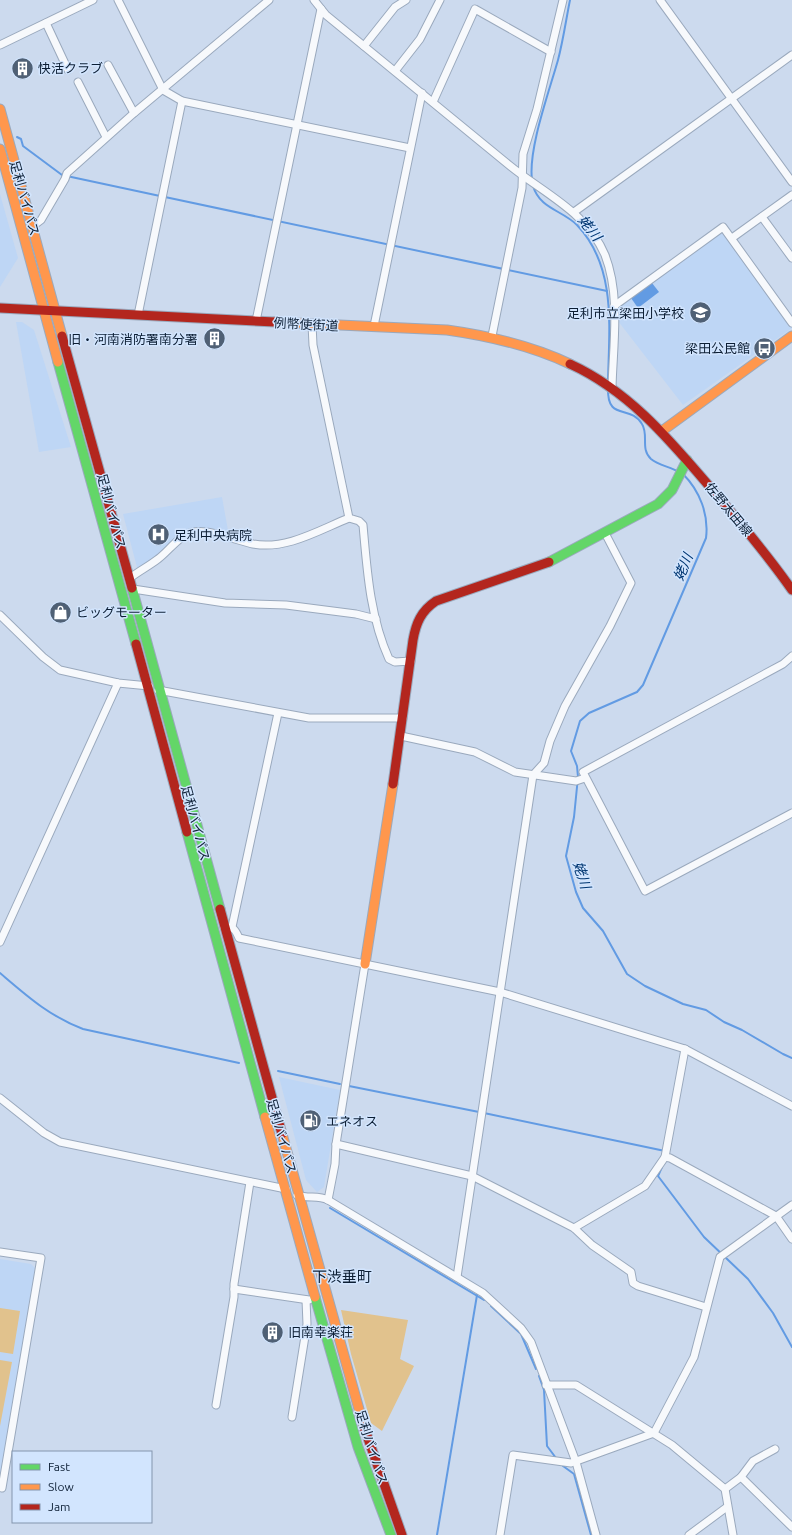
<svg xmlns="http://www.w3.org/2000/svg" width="792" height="1535" font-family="Ubuntu,'Noto Sans JP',sans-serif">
  <rect width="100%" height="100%" fill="#ccdaee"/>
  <g fill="#bed6f5">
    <polygon points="0,194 18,258 0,287"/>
    <polygon points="719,233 727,236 792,328 683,405 618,321 620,305"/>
    <polygon points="16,322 22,322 34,330 71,447 39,452"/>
    <polygon points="222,497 229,536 189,534 138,571 123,514"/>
    <polygon points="279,1077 340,1090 324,1187 317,1192 306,1180"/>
    <polygon points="0,1259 31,1264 35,1268 0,1480"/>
  </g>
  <g fill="#e1c28d">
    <polygon points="0,1308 20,1311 13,1354 0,1352"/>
    <polygon points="341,1310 408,1320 400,1359 414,1366 382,1431 371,1423 351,1354"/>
    <polygon points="0,1360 12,1362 0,1426"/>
  </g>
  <polygon fill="#629be3" points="652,283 659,292 638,308 631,298"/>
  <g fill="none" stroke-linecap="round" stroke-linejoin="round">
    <g stroke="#629be3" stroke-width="2">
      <polyline points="17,137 21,139 23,146 62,175 160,196"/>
      <path d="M532 180C528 149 549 92 558 60 563 41 566 20 570 0"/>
      <path d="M533 186C540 209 562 210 577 225 617 267 609 328 608 382"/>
      <polyline points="165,197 607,291"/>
      <path d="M608 388C607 422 630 404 642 424 649 435 640 449 651 459 658 465 671 467 679 472"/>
      <path d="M683 474C700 491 709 515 706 538L643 685 637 692 589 713 580 721 571 751 577 766 578 777 574 817 566 856 576 892 583 908 603 931 627 974 645 986 683 1004 706 1010 724 1022 742 1030 783 1054 792 1058"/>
      <path d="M0 973C27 996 49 1016 83 1029L239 1063"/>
      <polyline points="278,1071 340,1084"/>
      <polyline points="349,1086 479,1112"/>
      <polyline points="484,1113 665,1151"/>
      <polyline points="662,1167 658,1176 704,1237 748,1279 773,1313 792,1347"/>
      <polyline points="330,1208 484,1300"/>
      <polyline points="491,1306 521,1334 536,1369"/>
      <polyline points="539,1376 544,1390 547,1446 556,1458"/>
      <polyline points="563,1466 574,1474 591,1535"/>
      <polyline points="437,1535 477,1295"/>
    </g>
    <defs>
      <g id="street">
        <polyline points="118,0 163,90 182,101 410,148"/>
        <path d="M314 0 326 15C387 65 448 115 509 165 543 193 587 212 605 255 621 296 613 345 612 388"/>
        <polyline points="660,0 792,182"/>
        <polyline points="46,23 68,70"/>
        <polyline points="0,45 93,0"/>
        <polyline points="364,46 395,7 406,0"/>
        <polyline points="108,65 134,113"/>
        <polyline points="395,71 420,39 440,0"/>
        <polyline points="78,82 106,137"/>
        <polyline points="433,102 475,9 551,52"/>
        <polyline points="574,212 792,55"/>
        <polyline points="762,217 792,258"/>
        <polyline points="33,226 41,220 65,179 67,173 134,113 269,0"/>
        <polyline points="732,238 792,195"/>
        <polyline points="614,306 723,227 792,323"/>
        <polyline points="138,315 182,101"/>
        <polyline points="256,321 321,9"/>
        <path d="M312 324 313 345 349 518 359 521 363 525C367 570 370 617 389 659L395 662 411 661"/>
        <polyline points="374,326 422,93"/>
        <polyline points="492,336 522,188 523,154 537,109 563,0"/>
        <path d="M130 578C139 571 149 566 158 559 169 551 180 534 194 532 208 529 239 541 253 544 287 550 319 530 349 518"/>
        <polyline points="133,589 225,603 286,605 356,614 376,619"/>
        <polyline points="0,615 43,657 60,670 118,683 149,686"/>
        <polyline points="792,656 783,664 583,772 645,891 792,813"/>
        <polyline points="158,690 309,718 403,718"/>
        <polyline points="401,736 475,752 515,772 576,781 585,778"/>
        <path d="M224 927C234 927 235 929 239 938L500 992 685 1049 792 1106"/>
        <polyline points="232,927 278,713"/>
        <polyline points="0,942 118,683"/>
        <polyline points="0,1098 44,1133 60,1142 286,1189"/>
        <polyline points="336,1144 472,1176 574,1228 592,1245 631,1272 633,1283 638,1286 706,1307"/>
        <polyline points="665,1157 670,1158 776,1216 792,1239"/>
        <path d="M297 1195C308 1199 318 1195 328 1200L483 1293 521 1328 531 1342 576 1462 596 1535"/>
        <polyline points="328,1200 335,1164 336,1144 365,964"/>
        <polyline points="574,1228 645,1186 665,1157 685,1049"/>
        <polyline points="0,1252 41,1258 2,1488 0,1487"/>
        <polyline points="457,1277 533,775 544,763 550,741 565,706 610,626 631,583 605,533"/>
        <polyline points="234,1289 309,1300"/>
        <polyline points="546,1385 576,1385 672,1445 725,1489 733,1535"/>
        <polyline points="216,1405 234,1297 234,1284 250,1182"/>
        <polyline points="292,1417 307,1324 306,1300"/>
        <polyline points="741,1477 753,1461 775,1449"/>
        <polyline points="725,1489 741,1477 792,1527"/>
        <polyline points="500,1535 513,1455 571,1463 654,1433 694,1357 720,1257 792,1205"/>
        <polyline points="689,1535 727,1507"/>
      </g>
      <g id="fast">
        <polyline points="58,362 136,644"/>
        <polyline points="549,562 658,504 672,490 687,460"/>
        <polyline points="132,588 220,909"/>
        <polyline points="187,832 265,1117"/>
        <polyline points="315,1297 358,1447 391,1535"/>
      </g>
      <g id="slow">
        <polyline points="0,109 62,336"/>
        <polyline points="0,149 58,362"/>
        <path d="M275 322 447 330C490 336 530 345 570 364"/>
        <polyline points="662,431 792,336"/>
        <polyline points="365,964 393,784"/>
        <polyline points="265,1117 315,1297"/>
        <polyline points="282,1134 364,1427"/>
      </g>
      <g id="jam">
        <polyline points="0,308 275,322"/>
        <polyline points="62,336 132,588"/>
        <path d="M570 364C629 391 669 439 710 487 739 521 767 554 792 590"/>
        <polyline points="136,644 187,832"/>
        <path d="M393 784 413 640C416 623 421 611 436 601L549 562"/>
        <polyline points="220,909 282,1134"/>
        <polyline points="364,1427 402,1535"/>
      </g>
    </defs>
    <use href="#street" stroke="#9aa9bd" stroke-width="9"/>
    <use href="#fast" stroke="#9aa9bd" stroke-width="11"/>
    <use href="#slow" stroke="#9aa9bd" stroke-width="11"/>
    <use href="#jam" stroke="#9aa9bd" stroke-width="11"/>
    <use href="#street" stroke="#f7f9fc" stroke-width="7"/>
    <use href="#fast" stroke="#63d668" stroke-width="9"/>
    <use href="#slow" stroke="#ff974d" stroke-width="9"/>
    <use href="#jam" stroke="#b3261e" stroke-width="9"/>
  </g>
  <defs>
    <symbol id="building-disc" viewBox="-11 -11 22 22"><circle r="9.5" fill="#4f6075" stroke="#d2e5fe"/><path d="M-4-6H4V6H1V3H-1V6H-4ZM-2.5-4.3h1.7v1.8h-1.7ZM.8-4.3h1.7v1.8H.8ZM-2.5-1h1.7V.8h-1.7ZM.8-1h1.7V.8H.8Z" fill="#fff"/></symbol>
    <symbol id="school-disc" viewBox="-11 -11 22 22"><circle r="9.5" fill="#4f6075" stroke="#d2e5fe"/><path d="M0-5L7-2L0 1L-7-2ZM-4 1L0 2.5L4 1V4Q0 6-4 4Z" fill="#fff"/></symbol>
    <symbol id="bus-disc" viewBox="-11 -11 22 22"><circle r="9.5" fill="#4f6075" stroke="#d2e5fe"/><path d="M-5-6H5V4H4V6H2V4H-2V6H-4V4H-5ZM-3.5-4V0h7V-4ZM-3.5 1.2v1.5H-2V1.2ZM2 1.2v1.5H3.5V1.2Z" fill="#fff"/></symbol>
    <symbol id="hospital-disc" viewBox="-11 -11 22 22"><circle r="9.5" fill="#4f6075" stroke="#d2e5fe"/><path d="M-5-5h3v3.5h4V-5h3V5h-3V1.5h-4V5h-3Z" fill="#fff"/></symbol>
    <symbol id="shop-disc" viewBox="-11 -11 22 22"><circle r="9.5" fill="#4f6075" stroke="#d2e5fe"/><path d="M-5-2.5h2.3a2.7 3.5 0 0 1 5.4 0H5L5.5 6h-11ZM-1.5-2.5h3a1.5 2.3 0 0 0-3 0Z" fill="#fff"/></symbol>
    <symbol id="fuel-disc" viewBox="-11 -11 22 22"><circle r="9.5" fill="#4f6075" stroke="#d2e5fe"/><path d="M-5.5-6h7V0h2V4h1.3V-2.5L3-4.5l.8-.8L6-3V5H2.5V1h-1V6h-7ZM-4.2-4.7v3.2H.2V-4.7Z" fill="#fff"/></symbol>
  </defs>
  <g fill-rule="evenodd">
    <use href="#building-disc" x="10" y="56" width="25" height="25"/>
    <use href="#school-disc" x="688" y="300" width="25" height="25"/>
    <use href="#building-disc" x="202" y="326" width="25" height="25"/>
    <use href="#bus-disc" x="752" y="336" width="25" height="25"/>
    <use href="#hospital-disc" x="146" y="522" width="25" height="25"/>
    <use href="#shop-disc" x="48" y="600" width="25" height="25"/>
    <use href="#fuel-disc" x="298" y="1108" width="25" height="25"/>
    <use href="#building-disc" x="260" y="1320" width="25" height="25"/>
  </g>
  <g text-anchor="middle" stroke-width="3" stroke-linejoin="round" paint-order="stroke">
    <g font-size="13" fill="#0c1e34" stroke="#d2e5fe" text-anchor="start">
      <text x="38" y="73">快活クラブ</text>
      <text x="684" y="318" text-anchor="end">足利市立梁田小学校</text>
      <text x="198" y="344" text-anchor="end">旧・河南消防署南分署</text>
      <text x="750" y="353" text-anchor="end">梁田公民館</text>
      <text x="174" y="540">足利中央病院</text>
      <text x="76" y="617">ビッグモーター</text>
      <text x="326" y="1126">エネオス</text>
      <text x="288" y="1337">旧南幸楽荘</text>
    </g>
    <g font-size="13" fill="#0c1e34" stroke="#d2e5fe">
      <text transform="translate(25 198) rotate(74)" y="5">足利バイパス</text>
      <text transform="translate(306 324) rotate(3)" y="5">例幣使街道</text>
      <text transform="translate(729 509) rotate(50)" y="5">佐野太田線</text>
      <text transform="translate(112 511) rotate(75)" y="5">足利バイパス</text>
      <text transform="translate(196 823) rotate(75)" y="5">足利バイパス</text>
      <text transform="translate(282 1136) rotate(74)" y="5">足利バイパス</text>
      <text transform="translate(372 1447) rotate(72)" y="5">足利バイパス</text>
    </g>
    <g font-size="14" font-style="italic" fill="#023772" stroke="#d2e5fe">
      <text transform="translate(590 228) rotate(51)" y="5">姥川</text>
      <text transform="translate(683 567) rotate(-67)" y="5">姥川</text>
      <text transform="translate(582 875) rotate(72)" y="5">姥川</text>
    </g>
    <g font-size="15" fill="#0c1e34" stroke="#d2e5fe">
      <text x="342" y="1282">下渋垂町</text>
    </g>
  </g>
  <rect x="12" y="1451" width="140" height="72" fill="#d2e5fe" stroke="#8395ad"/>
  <rect x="20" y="1464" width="20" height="6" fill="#63d668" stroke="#8395ad"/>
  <text x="48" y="1471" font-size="12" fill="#0c1e34">Fast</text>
  <rect x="20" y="1484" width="20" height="6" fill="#ff974d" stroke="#8395ad"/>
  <text x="48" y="1491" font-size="12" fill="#0c1e34">Slow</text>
  <rect x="20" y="1504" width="20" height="6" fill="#b3261e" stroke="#8395ad"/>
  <text x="48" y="1511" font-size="12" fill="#0c1e34">Jam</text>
</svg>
